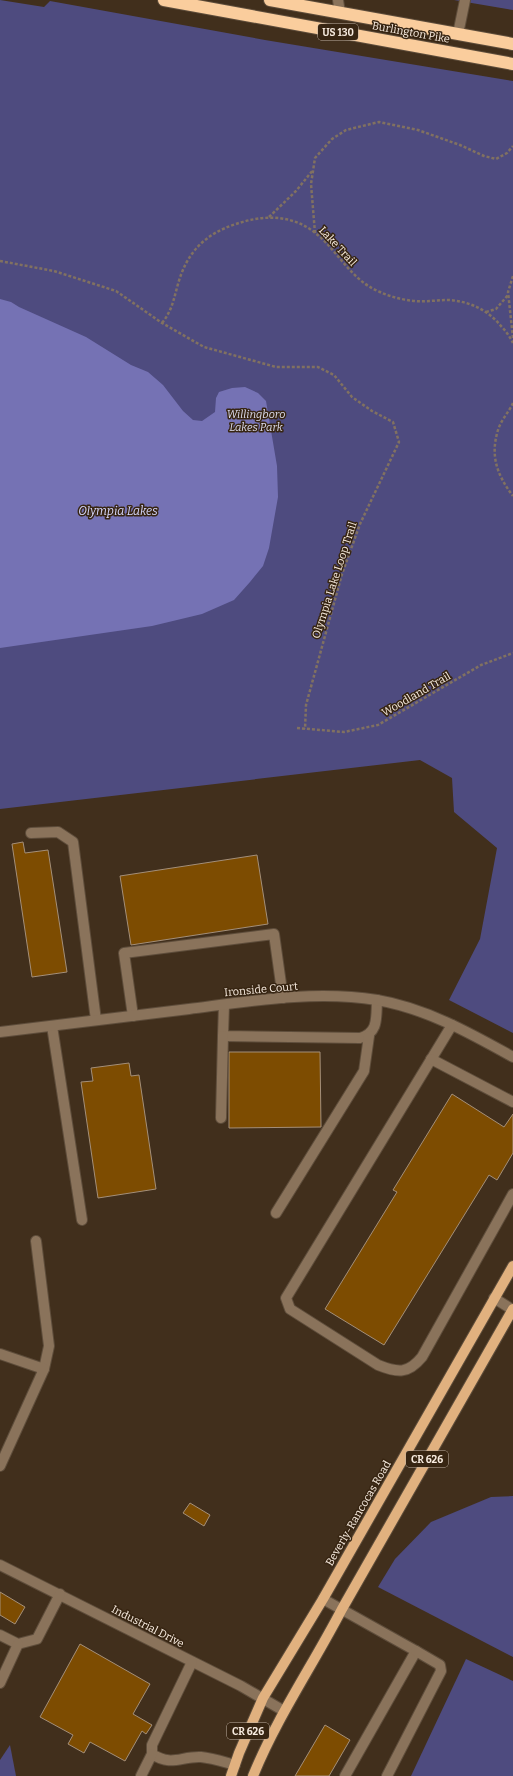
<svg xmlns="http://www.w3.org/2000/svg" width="513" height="1776" font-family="Bitter,serif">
  <rect width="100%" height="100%" fill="#412f1c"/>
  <g fill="#4e4b7f">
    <polygon points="0,0 44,7 50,1 265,40 513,81 513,1033 449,1000 480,939 497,848 454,812 452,778 420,760 0,809"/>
    <polygon points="454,0 513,0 513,10"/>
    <polygon points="513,1496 513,1657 378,1587 395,1559 431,1522 491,1497"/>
    <polygon points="466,1659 513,1681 513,1776 411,1776"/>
    <polygon points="10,1745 16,1776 0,1776 0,1760"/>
  </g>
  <polygon fill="#7572b4" points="0,299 11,302 19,307 86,337 131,365 148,372 163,385 183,411 193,420 202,421 215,412 216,398 219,392 232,388 245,387 258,393 266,401 277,466 278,497 269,548 263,566 250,582 234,600 202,614 152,626 0,648"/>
  <g fill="#7d4c01" stroke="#a48f79">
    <polygon points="23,842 25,853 48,850 67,972 32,977 12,844"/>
    <polygon points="257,855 268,924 131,945 120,876"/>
    <polygon points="229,1052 320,1052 321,1127 229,1128"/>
    <polygon points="129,1063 131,1076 139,1075 156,1189 98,1198 81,1082 93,1081 91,1068"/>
    <polygon points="452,1094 504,1127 513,1114 513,1153 497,1180 489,1175 384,1345 325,1309 397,1192 393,1190"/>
    <polygon points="190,1503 210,1515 204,1526 183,1513"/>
    <polygon points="0,1592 25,1607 15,1624 0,1615"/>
    <polygon points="80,1644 150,1684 133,1714 152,1725 146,1734 142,1731 125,1761 90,1742 84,1753 68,1744 73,1735 40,1717"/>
    <polygon points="325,1725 350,1740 329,1776 295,1776"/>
  </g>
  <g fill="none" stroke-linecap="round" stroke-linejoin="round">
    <defs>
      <g id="minor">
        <polyline points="338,0 340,13"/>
        <polyline points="458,34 465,0"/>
        <polyline points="31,833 58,832 73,842 96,1020"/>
        <path d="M224 1005 223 1036 360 1038C379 1033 376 1017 377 1000"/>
        <polyline points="133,1016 124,953 274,934 283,998"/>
        <path d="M452 1025 286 1298 290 1309 378 1365C398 1373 408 1374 422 1357L513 1194"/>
        <polyline points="52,1026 82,1220"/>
        <path d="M0 1032C63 1024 126 1017 189 1009 251 1001 315 990 377 1000 425 1008 470 1033 513 1057"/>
        <polyline points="431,1059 513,1102"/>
        <polyline points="221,1118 223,1036"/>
        <polyline points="276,1213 364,1071 369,1036"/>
        <polyline points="36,1241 49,1346 44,1369"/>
        <polyline points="494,1298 513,1310"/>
        <polyline points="0,1354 44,1369 0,1466"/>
        <polyline points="0,1565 241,1686 284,1711"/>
        <polyline points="323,1599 416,1651 345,1776"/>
        <polyline points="0,1635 18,1644 37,1639 60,1594"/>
        <path d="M192 1662 152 1745V1754C172 1767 181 1756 201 1757 212 1758 224 1762 235 1765"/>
        <polyline points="0,1683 18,1644"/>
        <polyline points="141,1776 152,1754"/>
        <polyline points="387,1776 441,1671 440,1665 416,1651"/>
      </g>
      <g id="major">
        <polyline points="231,1776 239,1753 263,1698 323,1599 513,1266"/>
        <path d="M253 1776C277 1717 313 1665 342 1609L513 1309"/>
      </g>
      <g id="highway">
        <polyline points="164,0 513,64"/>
        <polyline points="270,0 513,44"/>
      </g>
    </defs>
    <use href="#minor" stroke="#5e4d3b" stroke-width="12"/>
    <use href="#major" stroke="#5e4d3b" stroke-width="12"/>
    <use href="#highway" stroke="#5e4d3b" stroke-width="14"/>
    <g stroke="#817161" stroke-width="2.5" stroke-dasharray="3 2" stroke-linecap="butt">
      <polyline points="269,217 296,191 313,170"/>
      <polyline points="315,233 311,184 315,158 332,139 346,130 379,122 418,130 460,145 484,156 496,159 507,153 513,146"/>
      <polyline points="0,261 54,271 116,291 162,323 204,347 276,367 318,367 334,375 352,397 372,411 393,422 399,442 360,524 342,574 306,705 305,729"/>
      <polyline points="513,276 508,292 513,338"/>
      <polyline points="486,312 496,309 508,295"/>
      <path d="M162 323C172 311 174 298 178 284 187 252 205 234 236 224 262 215 291 214 314 232 338 250 350 280 380 292 391 297 403 300 415 301 426 302 437 300 448 300 469 301 488 310 501 326 506 331 510 337 513 343"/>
      <path d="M513 403C509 412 501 420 498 430 490 456 497 475 513 496"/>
      <polyline points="297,728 344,732 378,725 481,665 513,653"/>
    </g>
    <use href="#minor" stroke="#8a735b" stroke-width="10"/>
    <use href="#major" stroke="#e1b17f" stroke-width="10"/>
    <use href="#highway" stroke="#facd9d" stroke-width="12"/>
  </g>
  <g text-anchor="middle" stroke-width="3" stroke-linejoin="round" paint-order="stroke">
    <g fill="#372512" stroke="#beb0a2" stroke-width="1">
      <rect x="318" y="24" width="40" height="16" rx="3"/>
      <rect x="406" y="1451" width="42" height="16" rx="3"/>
      <rect x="227" y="1723" width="42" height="16" rx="3"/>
    </g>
    <g font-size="10" font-weight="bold" fill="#f8ece0">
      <text x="338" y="36">US 130</text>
      <text x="427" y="1463">CR 626</text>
      <text x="248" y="1735">CR 626</text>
    </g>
    <g font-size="11" fill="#f8ece0" stroke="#372512">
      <text transform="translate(411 32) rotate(10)" y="4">Burlington Pike</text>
      <text transform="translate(338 246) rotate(47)" y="4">Lake Trail</text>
      <text transform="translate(334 580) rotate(-72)" y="4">Olympia Lake Loop Trail</text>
      <text transform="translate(416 694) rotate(-30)" y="4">Woodland Trail</text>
      <text transform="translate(261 989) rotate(-5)" y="4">Ironside Court</text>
      <text transform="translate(358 1513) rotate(-60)" y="4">Beverly-Rancocas Road</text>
      <text transform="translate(148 1626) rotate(27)" y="4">Industrial Drive</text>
    </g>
    <g font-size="11" font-style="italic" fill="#dcdcef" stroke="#372512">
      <text x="256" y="418">Willingboro<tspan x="256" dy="13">Lakes Park</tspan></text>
    </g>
    <g font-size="12" font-style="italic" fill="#d6d7fd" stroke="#372512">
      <text x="118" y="515">Olympia Lakes</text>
    </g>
  </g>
</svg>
